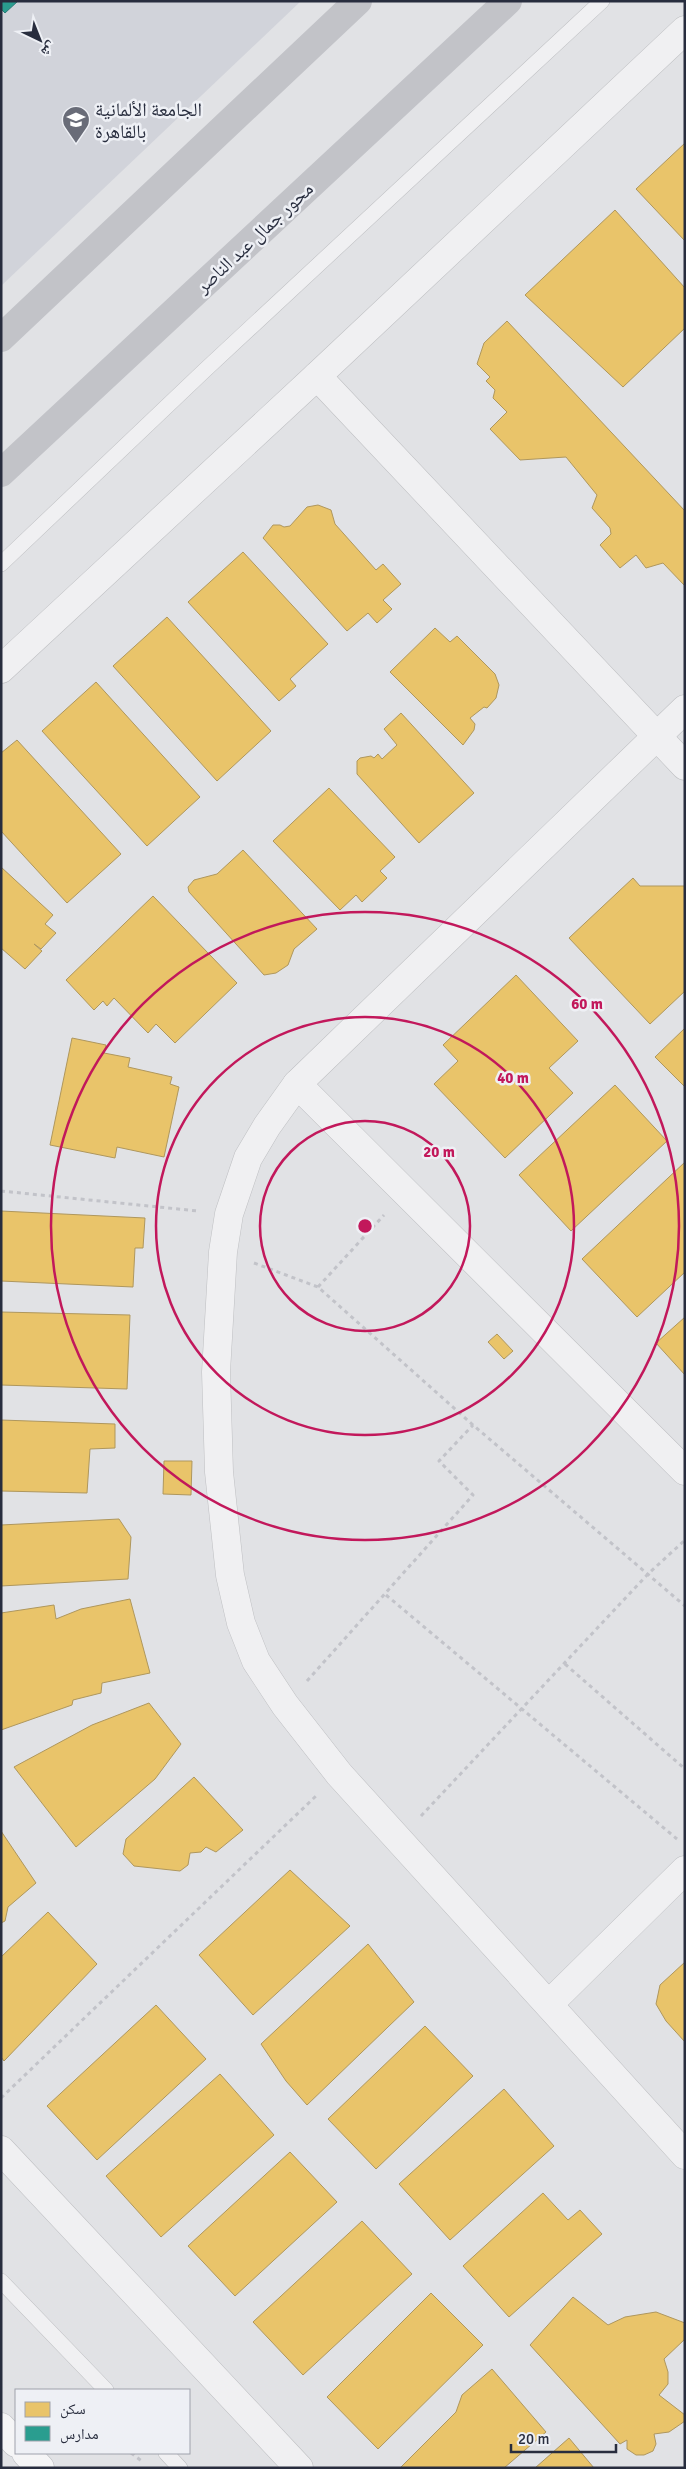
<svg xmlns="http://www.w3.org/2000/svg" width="686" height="2469" font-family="Signika,'Noto Naskh Arabic',sans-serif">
  <rect width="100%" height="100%" fill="#e1e2e5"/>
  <polygon fill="#d1d3da" points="1,1 301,1 1,286"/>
  <g fill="#e9c46a" stroke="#af975d">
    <polygon points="685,143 685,241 636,189"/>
    <polygon points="615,210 685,288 685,328 623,387 525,295"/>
    <polygon points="507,321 685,511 685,586 663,563 646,568 636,555 620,568 600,545 611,534 610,528 592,508 597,495 566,457 520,460 490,429 507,412 493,398 495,390 486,381 490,377 477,364 484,343"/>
    <polygon points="318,505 331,510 335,524 376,570 383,564 401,584 383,600 392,609 377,623 368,613 347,631 263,538 273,525 280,525 284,527 290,526 307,507"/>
    <polygon points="243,552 328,644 290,679 296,686 279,701 188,602"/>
    <polygon points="167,617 271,731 217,781 113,666"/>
    <polygon points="435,628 450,642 457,636 495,674 499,685 496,698 487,708 484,707 470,718 475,724 474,730 463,745 390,672"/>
    <polygon points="96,682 200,797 147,846 42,731"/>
    <polygon points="401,713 474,793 419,843 357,774 357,761 360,758 371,756 374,758 378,754 382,759 397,745 384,729"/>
    <polygon points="17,740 121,854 67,903 1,831 1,753"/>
    <polygon points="329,788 395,857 380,871 387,878 362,902 356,895 340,910 273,841"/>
    <polygon points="243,850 317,929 294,949 288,965 276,973 264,975 189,892 188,887 194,880 217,874"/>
    <polygon points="1,867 53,915 45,924 56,933 41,949 34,944 42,951 25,969 1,948"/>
    <polygon points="633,878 640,886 685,886 685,991 650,1024 569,938"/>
    <polygon points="153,896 237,983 175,1043 156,1024 148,1033 114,998 107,1006 103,1001 94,1010 66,980"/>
    <polygon points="516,975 578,1041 549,1068 573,1093 505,1158 434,1084 458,1061 443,1045"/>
    <polygon points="685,1028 685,1087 655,1057"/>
    <polygon points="72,1038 106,1045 104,1053 130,1058 128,1067 172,1077 170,1084 179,1087 164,1157 117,1147 115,1158 50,1145"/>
    <polygon points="615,1085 667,1141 571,1231 519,1175"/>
    <polygon points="685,1162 685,1272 637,1317 582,1259"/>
    <polygon points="1,1211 145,1218 143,1248 135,1248 133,1287 1,1281"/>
    <polygon points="1,1312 130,1315 127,1389 1,1385"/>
    <polygon points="685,1317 685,1375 656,1343"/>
    <polygon points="497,1334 513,1351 504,1359 488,1342"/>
    <polygon points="1,1420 115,1424 115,1448 90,1449 87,1493 1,1491"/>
    <polygon points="164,1461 192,1461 191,1495 163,1494"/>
    <polygon points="119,1519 131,1537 128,1579 1,1586 1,1525"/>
    <polygon points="130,1599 150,1673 102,1683 101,1693 73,1700 72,1705 1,1730 1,1613 54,1605 56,1619 81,1609"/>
    <polygon points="149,1703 181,1744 155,1779 76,1847 14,1767 92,1725"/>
    <polygon points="194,1777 243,1830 216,1852 206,1847 201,1852 190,1853 188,1865 180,1871 134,1866 123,1854 126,1839"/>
    <polygon points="1,1831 36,1883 8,1907 5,1921 1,1923"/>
    <polygon points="290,1870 350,1926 253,2015 199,1955"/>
    <polygon points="48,1912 97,1964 4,2061 1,2057 1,1957"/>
    <polygon points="368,1944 414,2002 307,2105 286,2081 261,2044"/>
    <polygon points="685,1962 685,2042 666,2021 656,2004 660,1985"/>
    <polygon points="156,2005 206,2059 97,2160 47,2106"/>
    <polygon points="425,2026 473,2076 376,2169 328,2119"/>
    <polygon points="220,2074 274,2135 161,2237 106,2176"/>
    <polygon points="504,2089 554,2146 450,2240 399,2184"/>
    <polygon points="290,2152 337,2202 235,2296 188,2246"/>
    <polygon points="543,2193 568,2220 580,2210 602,2234 509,2317 463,2266"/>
    <polygon points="362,2221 412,2274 303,2375 253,2322"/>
    <polygon points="431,2293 483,2345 378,2449 327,2397"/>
    <polygon points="573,2297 608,2325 625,2317 656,2312 685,2323 685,2339 664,2359 668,2372 668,2384 659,2395 685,2415 685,2421 669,2432 654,2434 656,2444 653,2451 644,2455 636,2455 627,2449 627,2440 620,2444 530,2345"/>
    <polygon points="492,2369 546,2432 504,2468 400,2468 456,2412 462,2395"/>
    <polygon points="569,2438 594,2468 535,2468"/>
  </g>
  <polygon fill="#2a9d8f" stroke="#297b77" points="1,1 18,1 5,13 1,9"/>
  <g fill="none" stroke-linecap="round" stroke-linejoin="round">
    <defs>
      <g id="lane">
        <polyline points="1,564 205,370 602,1"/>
        <polyline points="1,2281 106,2390"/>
        <polyline points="166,2453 180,2468"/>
      </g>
      <g id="street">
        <polyline points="317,376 685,766"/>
        <polyline points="1,669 317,376 685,30"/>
        <polyline points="685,709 297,1084 267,1126 248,1158 229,1214 223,1252 216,1372 219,1472 230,1575 241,1623 256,1661 285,1705 339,1774 685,2155"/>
        <polyline points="297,1084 685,1471"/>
        <polyline points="549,2004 685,1870"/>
        <polyline points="1,2150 299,2468"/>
      </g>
      <g id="primary">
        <polyline points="1,2427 16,2443"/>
        <polyline points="26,2453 40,2468"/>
      </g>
    </defs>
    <use href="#lane" stroke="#bebfc2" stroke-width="16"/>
    <use href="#street" stroke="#bebfc2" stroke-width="29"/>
    <use href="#primary" stroke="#bdbfc3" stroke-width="29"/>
    <g stroke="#c2c3c9" stroke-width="3" stroke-dasharray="4 4" stroke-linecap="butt">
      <polyline points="1,1191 198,1211"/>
      <polyline points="254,1263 318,1287 473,1425 685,1606"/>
      <polyline points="318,1287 384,1215"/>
      <polyline points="386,1595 677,1839"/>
      <polyline points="565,1664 685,1769"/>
      <polyline points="307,1681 473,1495 439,1461 473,1425"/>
      <polyline points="421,1816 648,1574 685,1540"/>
      <polyline points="1,2098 317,1795"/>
      <polyline points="131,2453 143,2462"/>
    </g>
    <use href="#lane" stroke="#f0f0f2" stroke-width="15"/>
    <use href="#street" stroke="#f0f0f2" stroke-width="28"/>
    <g stroke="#c2c3c8" stroke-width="28">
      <polyline points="1,338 358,1"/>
      <polyline points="1,473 508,1"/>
    </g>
    <use href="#primary" stroke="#f5f5f6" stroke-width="28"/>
  </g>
  <g fill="none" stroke="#c2185b" stroke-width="2.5">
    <circle cx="365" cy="1226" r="105"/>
    <circle cx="365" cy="1226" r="209"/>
    <circle cx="365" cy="1226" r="314"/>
  </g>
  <defs>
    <symbol id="university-pin" viewBox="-11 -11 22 30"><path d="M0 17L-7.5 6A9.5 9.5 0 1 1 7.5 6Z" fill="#696c78" stroke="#eef0f5"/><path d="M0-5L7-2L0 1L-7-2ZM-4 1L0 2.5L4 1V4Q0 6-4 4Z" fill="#fff"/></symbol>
  </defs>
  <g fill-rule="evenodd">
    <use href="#university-pin" x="60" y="104" width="32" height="43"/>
  </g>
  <g text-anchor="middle" stroke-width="5" stroke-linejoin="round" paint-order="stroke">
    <g font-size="19" fill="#282d3e" stroke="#eef0f5" text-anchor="start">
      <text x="95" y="116">الجامعة الألمانية<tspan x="95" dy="22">بالقاهرة</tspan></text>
    </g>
    <g font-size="19" fill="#282d3e" stroke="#eef0f5">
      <text transform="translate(254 237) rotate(-43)" y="7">محور جمال عبد الناصر</text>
    </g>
  </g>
  <circle cx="365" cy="1226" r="8" fill="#c2185b" stroke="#eef0f5" stroke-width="2.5"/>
  <g font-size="15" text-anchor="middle" font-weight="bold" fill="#c2185b" stroke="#eef0f5" stroke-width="5" stroke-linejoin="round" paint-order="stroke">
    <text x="587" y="1009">60 m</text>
    <text x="513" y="1083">40 m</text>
    <text x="439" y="1157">20 m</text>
  </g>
  <rect width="686" height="2469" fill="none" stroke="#282d3e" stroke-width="5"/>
  <rect x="15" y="2389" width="175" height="65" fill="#eef0f5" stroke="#9fa2ac"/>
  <rect x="25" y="2402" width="25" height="15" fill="#e9c46a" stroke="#9fa2ac"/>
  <text x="60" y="2414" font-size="15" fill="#282d3e">سكن</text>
  <rect x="25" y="2426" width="25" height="15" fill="#2a9d8f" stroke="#9fa2ac"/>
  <text x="60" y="2439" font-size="15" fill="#282d3e">مدارس</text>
  <g transform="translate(40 40) rotate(137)" stroke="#eef0f5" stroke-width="4" paint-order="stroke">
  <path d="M0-4L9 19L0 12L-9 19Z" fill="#282d3e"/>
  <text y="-8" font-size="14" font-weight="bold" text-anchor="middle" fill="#282d3e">ش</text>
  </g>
  <path d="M511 2444v8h105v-8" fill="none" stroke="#282d3e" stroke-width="2.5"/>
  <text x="518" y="2444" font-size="15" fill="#282d3e" stroke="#eef0f5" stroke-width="4" paint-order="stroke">20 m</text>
</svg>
